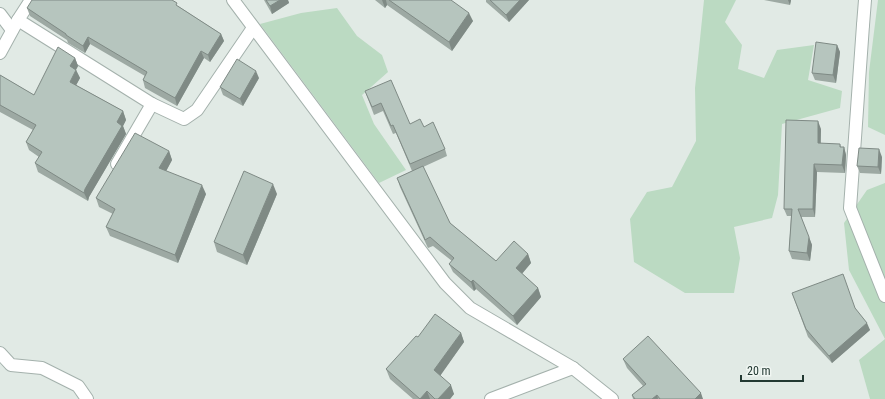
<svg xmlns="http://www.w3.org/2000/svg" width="885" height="399" font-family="'Roboto Condensed',sans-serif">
  <rect width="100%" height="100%" fill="#e1eae5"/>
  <g fill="#bbdac2">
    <polygon points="704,0 736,0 725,22 742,45 738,69 764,78 777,50 814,45 808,80 842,91 840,108 782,124 778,195 772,218 734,227 740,258 734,293 685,293 634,262 630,219 647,192 672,187 696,141 695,88"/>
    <polygon points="878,0 885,0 885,135 868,127 869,72"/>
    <polygon points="337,8 357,36 382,55 388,72 362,95 374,124 406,170 379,183 260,24 301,13"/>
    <polygon points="885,183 885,399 870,399 859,360 885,339 849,270 844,223 867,190"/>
  </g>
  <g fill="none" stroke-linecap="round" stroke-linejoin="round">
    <defs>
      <g id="minor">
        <polyline points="31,0 18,20 152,104 184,119 197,110 253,28"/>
        <polyline points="233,0 445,283 470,308 573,368 612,399"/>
        <polyline points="0,14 12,30"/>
        <polyline points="863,25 865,0"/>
        <polyline points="0,53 18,20"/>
        <polyline points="117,164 152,104"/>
        <polyline points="0,353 11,365 42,368 78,386 87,399"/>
        <polyline points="491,399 573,368"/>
      </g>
      <polyline id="tertiary" points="863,25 850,208 885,296"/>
    </defs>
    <use href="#minor" stroke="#a4b1ac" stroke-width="14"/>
    <use href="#tertiary" stroke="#a4b1ac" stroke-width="14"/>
    <use href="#minor" stroke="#fff" stroke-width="12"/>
    <use href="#tertiary" stroke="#fff" stroke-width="12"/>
  </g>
  <g fill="#9da9a3">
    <polygon points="264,0 288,0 289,3 272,14"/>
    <polygon points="375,0 451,0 473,21 452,51 387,5 385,8"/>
    <polygon points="486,0 529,0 509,22 486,2"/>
    <polygon points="764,0 791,0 790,5"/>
    <polygon points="178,6 221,34 224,41 210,62 204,58 177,106 145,88 143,80 145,76 90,44 85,53 68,43 67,40 30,16 27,8"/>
    <polygon points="837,45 840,52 836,83 815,80 812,73"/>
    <polygon points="75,58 78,66 76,70 80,78 76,85 123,111 126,120 123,126 126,134 89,197 88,201 38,172 35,163 39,157 29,150 26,142 33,130 0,112 0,75 34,95"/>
    <polygon points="259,78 243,106 223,95 220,87"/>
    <polygon points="365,91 410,124 424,127 445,149 447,156 423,167 450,223 496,261 528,254 531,263 522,274 538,288 541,297 517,325 476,289 474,291 453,272 449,264 452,261 433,246 428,248 427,246 400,187 397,178 412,171 396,133 393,134 383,111 374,115"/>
    <polygon points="821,129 821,144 840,144 841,147 844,147 846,155 845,173 817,172 815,217 801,217 812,245 810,261 792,259 789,251 791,216 787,216 784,209"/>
    <polygon points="169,151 172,160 166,171 206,194 178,263 110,236 106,227 113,214 99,207 96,198"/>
    <polygon points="882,157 881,174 860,173 857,166"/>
    <polygon points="277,194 247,265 217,252 214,242"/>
    <polygon points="792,293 855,308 870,330 832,363 808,337"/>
    <polygon points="461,333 464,342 440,375 454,394 450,399 413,399 390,379 386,369 418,337"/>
    <polygon points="623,359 703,399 633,399 632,395 643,386 627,368"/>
  </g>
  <g fill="#7f8a85">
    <polygon points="280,0 288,0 289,3 272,14 270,6"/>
    <polygon points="382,0 386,0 387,5 385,8"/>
    <polygon points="520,0 529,0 509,22 506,15"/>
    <polygon points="788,0 791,0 790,5"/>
    <polygon points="469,13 473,21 452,51 449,42"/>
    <polygon points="221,34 224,41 210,62 208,55"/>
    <polygon points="88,37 90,44 85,53 83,46"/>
    <polygon points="837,45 840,52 836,83 833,75"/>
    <polygon points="201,51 204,58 177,106 175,98"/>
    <polygon points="75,58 78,66 73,75 70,66"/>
    <polygon points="76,70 80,78 73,91 70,82"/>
    <polygon points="256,71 259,78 243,106 240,99"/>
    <polygon points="123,111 126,120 123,126 126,134 89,197 88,201 84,193 85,189 117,122"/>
    <polygon points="818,121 821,129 820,151 818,143"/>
    <polygon points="844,147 846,155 845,173 842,165"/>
    <polygon points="879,149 882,157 881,174 878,167"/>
    <polygon points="169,151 172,160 163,177 159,168"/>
    <polygon points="814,164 817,172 815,217 813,209"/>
    <polygon points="273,184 277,194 247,265 243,255"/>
    <polygon points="202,185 206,194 178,263 175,255"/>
    <polygon points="809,237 812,245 810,261 807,253"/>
    <polygon points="528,254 531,263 519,277 516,268"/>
    <polygon points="473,280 476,289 474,291 471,282"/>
    <polygon points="538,288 541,297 517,325 513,316"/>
    <polygon points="867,323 870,330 832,363 829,356"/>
    <polygon points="461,333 464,342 438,379 434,370"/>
    <polygon points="451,385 454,394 450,399 438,399"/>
    <polygon points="427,391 430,399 420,399"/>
    <polygon points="701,393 703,399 695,399"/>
    <polygon points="657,395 658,399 652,399"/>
  </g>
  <g fill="#b6c5be" stroke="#7f8a85">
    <polygon points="32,0 172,0 177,3 176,5 221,34 208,55 201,51 175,98 143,80 147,72 88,37 83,46 66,35 66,34 27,8"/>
    <polygon points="266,0 280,0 270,6"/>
    <polygon points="389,0 451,0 469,13 449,42"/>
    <polygon points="490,0 520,0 506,15"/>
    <polygon points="816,42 837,45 833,75 812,73"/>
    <polygon points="58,47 75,58 70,66 76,70 70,82 123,111 117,122 122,126 85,189 84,193 35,163 42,152 26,142 36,125 0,105 0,75 34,95"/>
    <polygon points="237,59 256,71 240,99 220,87"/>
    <polygon points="391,80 410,124 420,119 424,127 433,122 445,149 410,164 393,125 391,126 381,103 372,107 365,91"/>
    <polygon points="786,120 818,121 818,143 840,144 840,147 844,147 842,165 814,164 813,209 798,209 809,237 807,253 789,251 792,209 784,209"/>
    <polygon points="135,133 169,151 159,168 202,185 175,255 106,227 115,209 96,198"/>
    <polygon points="859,148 879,149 878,167 857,166"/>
    <polygon points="423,166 450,223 496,261 514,241 528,254 516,268 538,288 513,316 473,280 471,282 449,264 454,258 430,237 425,240 424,237 397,178"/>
    <polygon points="244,171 273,184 243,255 214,242"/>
    <polygon points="843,274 855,308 867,323 829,356 806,329 792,293"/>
    <polygon points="435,314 461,333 434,370 451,385 438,399 435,399 427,391 420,399 386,369 416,336 418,337"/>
    <polygon points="648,336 701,393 695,399 660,399 657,395 652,399 635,399 632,395 646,384 623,359"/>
  </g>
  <path d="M741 375v6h62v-6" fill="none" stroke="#223932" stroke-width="2"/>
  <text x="747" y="375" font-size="12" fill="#223932" stroke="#f1f7f3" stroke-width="3" paint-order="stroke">20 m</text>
</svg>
